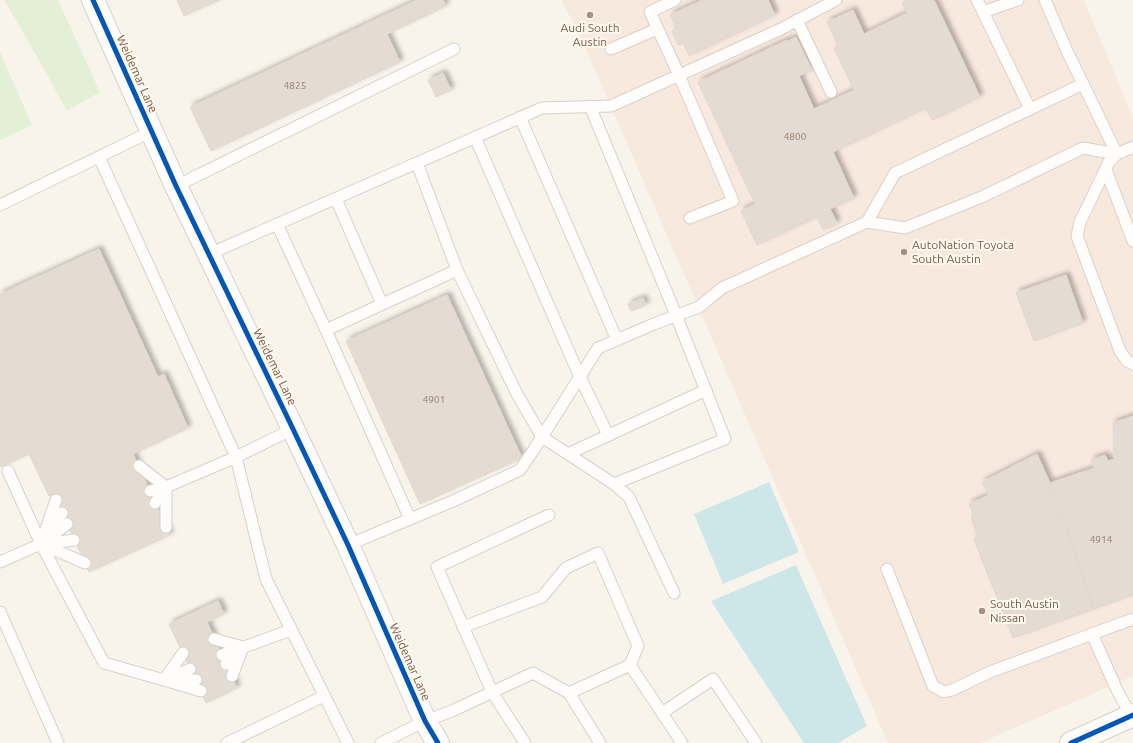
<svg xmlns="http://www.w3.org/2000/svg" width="1133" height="743" font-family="Ubuntu,sans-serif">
  <defs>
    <filter id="shadow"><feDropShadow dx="3.5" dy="-3.5" stdDeviation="2" flood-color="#0004"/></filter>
  </defs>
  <rect width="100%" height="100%" fill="#f8f4ec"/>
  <polygon fill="#f8e9df" points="561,0 1084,0 1133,118 1133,676 980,743 888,743 578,31"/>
  <g fill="#e4f0d6">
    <polygon points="4,0 58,0 100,92 67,111 30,44"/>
    <polygon points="0,52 32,125 0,140"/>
  </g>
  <g fill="#cde7e9">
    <polygon points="769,482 799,552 723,584 694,514"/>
    <polygon points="796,565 867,726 838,743 804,743 711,601"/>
  </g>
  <g fill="#e4dcd3" stroke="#e1d7ce" filter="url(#shadow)">
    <polygon points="177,0 219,0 184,16"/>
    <polygon points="417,0 443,0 446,6 387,34 400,62 211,151 190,107"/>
    <polygon points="702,0 768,0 775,15 689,56 683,43 678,45 672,31 677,29 670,15"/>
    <polygon points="908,0 934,0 980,97 932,120 926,108 833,152 854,198 830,209 837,223 823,230 817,217 757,245 741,211 755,204 698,82 787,40 788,41 796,37 812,70 799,76 814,109 854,90 834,48 838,46 827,22 853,10 864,34 907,13 902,3"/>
    <polygon points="443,73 451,90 436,97 428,80"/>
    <polygon points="99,249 158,377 164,374 188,428 133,454 170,535 89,572 54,494 49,496 29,454 0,467 0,294"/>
    <polygon points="1066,275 1083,323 1034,341 1016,293"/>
    <polygon points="447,295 522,458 420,504 346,341"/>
    <polygon points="643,298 646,305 631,311 628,304"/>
    <polygon points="1133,416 1133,595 1094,609 1050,483 1094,468 1091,460 1105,455 1108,461 1114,459 1113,423"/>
    <polygon points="1037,454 1050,483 1094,609 1013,638 974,540 977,536 971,517 973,514 969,504 988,495 982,482"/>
    <polygon points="218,601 224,614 207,622 237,688 206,703 169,624"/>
  </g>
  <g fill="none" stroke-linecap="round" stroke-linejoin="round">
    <defs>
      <g id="lane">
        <polyline points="675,0 650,12 679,75 733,201 690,218"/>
        <polyline points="977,0 983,12 1018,0"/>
        <polyline points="1045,0 1067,51 1117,154"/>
        <polyline points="983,12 1030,109"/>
        <polyline points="797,20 831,92"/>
        <polyline points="611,49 657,29"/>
        <polyline points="520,117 617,340"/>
        <polyline points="475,137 580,377 608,435"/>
        <polyline points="1133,147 1117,154 1109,162 1080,222 1077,236 1120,351 1127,361 1133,364"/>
        <polyline points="99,157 236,457 166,487 150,491"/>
        <polyline points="1106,170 1133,241"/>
        <polyline points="176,186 454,49"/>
        <polyline points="336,199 382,304"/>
        <polyline points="0,205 152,131"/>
        <polyline points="867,222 895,173 1083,84"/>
        <polyline points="277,224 326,330 410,519"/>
        <polyline points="209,254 542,108 611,106 781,29 836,0"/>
        <polyline points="457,270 517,394 542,437 614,484 725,439 676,315 590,106"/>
        <polyline points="326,330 457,270 417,163"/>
        <polyline points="293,429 236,457 266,579 348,743"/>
        <polyline points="568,454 706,390"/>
        <polyline points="139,466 166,487"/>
        <polyline points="8,471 41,544 104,663 164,680 190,669"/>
        <polyline points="614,484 629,497 674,593"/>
        <polyline points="166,487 166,527"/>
        <polyline points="155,503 166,487"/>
        <polyline points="50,530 62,513"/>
        <polyline points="41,544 85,563"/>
        <polyline points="41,544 56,500"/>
        <polyline points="42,544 74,540"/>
        <polyline points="348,545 453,501 520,470 533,451 598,348 654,324 699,307 722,288 867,222 905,228 984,196 1083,148 1117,154"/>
        <polyline points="0,562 41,544 67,524"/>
        <polyline points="887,569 933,686 944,692 952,690 990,672 1092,634 1116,688 1131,716"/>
        <polyline points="0,612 58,743"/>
        <polyline points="463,627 542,597 566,568 598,553 638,646 630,665"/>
        <polyline points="1092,634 1133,619"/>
        <polyline points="214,639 243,647"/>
        <polyline points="222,655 291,630"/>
        <polyline points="226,664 240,650"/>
        <polyline points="232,676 243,647"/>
        <polyline points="164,680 201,691"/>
        <polyline points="164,680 183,653"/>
        <polyline points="175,680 196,680"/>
        <polyline points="569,693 630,665 662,713 713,679 756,743"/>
        <polyline points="662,713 682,743"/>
        <polyline points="227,743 324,696"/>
        <polyline points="381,743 425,721 452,711 533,673 569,693 600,743"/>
        <polyline points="525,743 492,692 437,567 549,515"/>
      </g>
      <g id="street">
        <polyline points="93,0 176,186 293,429 348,545 425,721 438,743"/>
        <polyline points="1071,743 1133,715"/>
      </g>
    </defs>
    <use href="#lane" stroke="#d7d1ca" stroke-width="13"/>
    <use href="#street" stroke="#d7d1ca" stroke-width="24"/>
    <use href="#lane" stroke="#fefdfc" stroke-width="11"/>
    <use href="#street" stroke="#fefdfc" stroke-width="22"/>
    <defs>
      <g id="cycleway">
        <polyline points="93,0 176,186 293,429 348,545 425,721 438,743"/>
        <polyline points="1071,743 1133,715"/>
      </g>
    </defs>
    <use href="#cycleway" stroke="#fff8ee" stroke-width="8"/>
    <use href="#cycleway" stroke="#0057b8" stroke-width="5"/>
  </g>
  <g fill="#a59183" stroke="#fff8ee" stroke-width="1.5">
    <circle cx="590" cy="15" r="4"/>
    <circle cx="904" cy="252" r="4"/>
    <circle cx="982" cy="611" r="4"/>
  </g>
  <g text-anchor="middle" stroke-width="4" stroke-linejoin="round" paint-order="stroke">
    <g font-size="10" fill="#957d6e">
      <text x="295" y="89">4825</text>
      <text x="795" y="140">4800</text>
      <text x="434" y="403">4901</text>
      <text x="1101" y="543">4914</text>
    </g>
    <g font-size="12" fill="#785b4a" stroke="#fff8ee" text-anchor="start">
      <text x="590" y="32" text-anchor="middle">Audi South<tspan x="590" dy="14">Austin</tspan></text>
      <text x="912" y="249">AutoNation Toyota<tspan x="912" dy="14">South Austin</tspan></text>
      <text x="990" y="608">South Austin<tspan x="990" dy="14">Nissan</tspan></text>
    </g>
    <g font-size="12" fill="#785b4a" stroke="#fff8ee">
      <text transform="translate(137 74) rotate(66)" y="4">Weidemar Lane</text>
      <text transform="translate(275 367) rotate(64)" y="4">Weidemar Lane</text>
      <text transform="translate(410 662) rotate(66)" y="4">Weidemar Lane</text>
    </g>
  </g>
</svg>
